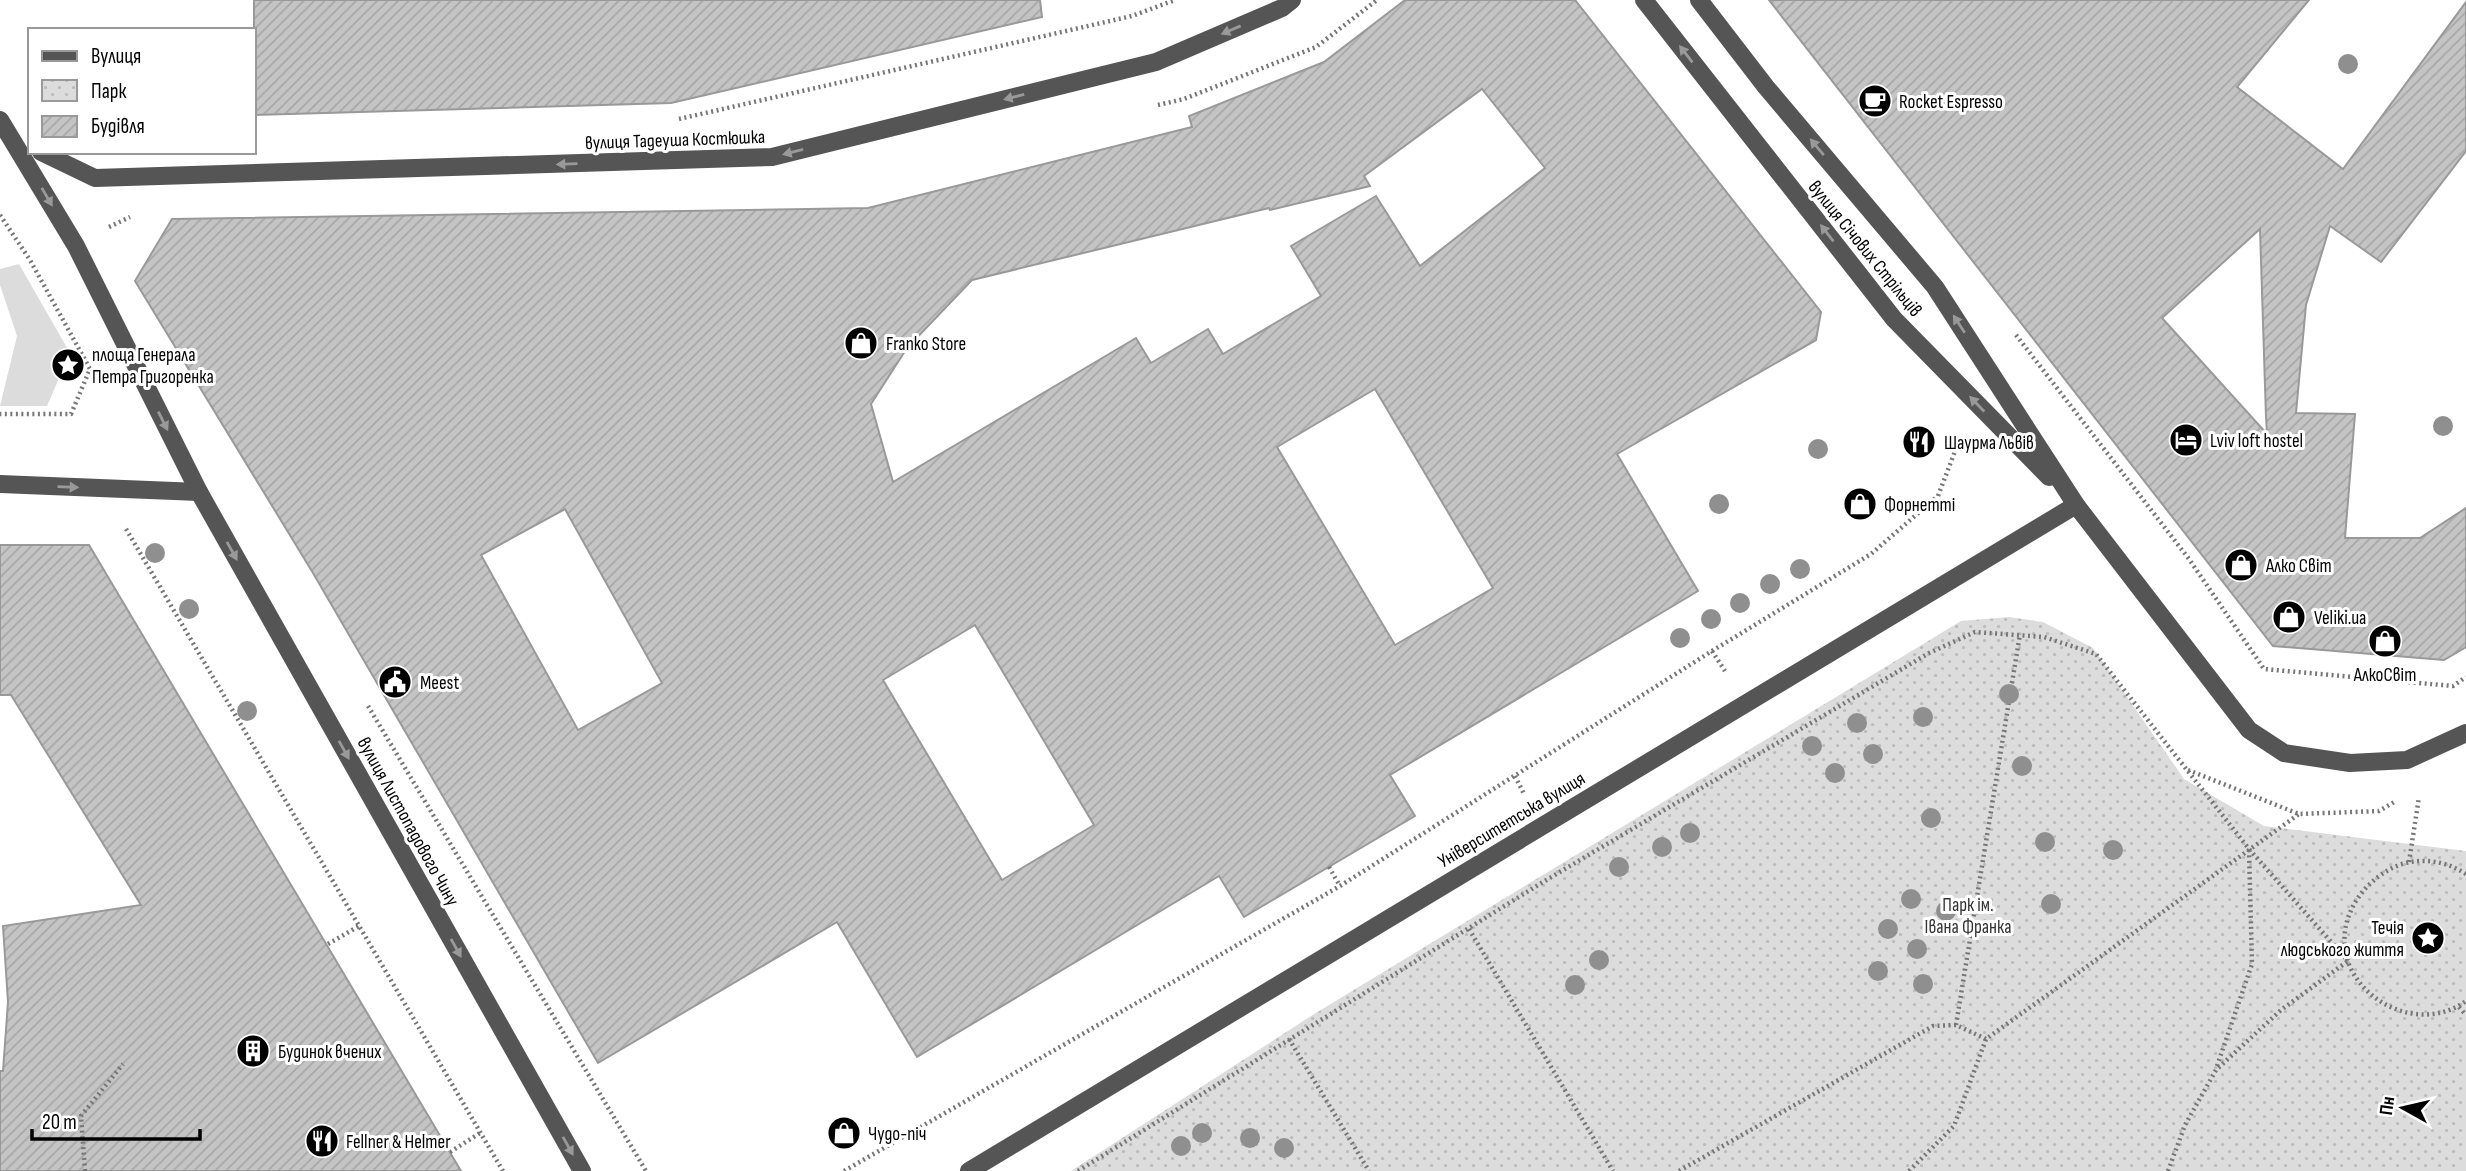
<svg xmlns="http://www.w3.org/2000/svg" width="2466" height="1171" font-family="'Sofia Sans Condensed',sans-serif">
  <defs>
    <pattern id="park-dots" width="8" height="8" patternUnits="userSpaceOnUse" patternTransform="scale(1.75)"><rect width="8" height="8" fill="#dcdcdc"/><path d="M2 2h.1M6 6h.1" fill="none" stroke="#bbb" stroke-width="1.8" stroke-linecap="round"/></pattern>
    <pattern id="building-hatch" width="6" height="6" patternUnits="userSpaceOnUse" patternTransform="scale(1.75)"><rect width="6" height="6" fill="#c4c4c4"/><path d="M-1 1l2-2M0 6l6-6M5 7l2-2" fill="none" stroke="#a7a7a7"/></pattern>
  </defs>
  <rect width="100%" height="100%" fill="#fff"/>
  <polygon fill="#dcdcdc" points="19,264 70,353 47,406 0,406 17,336 0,285 0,269"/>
  <polygon fill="url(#park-dots)" points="2009,617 2043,622 2093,648 2184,779 2264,826 2466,851 2466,1171 1071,1171 1311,1016 1961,621"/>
  <g fill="url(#building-hatch)" stroke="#999" stroke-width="2" fill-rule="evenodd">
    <polygon points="254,0 1040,0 1042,17 671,103 254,115"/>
    <path d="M1405 0H1575L1821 312 1816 340 1617 454 1698 591 1390 775 1415 816 1244 917 1219 876 917 1057 837 922 598 1063 313 573 135 281 172 219 868 208 1192 127 1189 116 1324 62ZM1482 89 1545 168 1420 266 1376 196 1291 246 1321 296 1223 354 1208 329 1151 363 1136 338 893 482 871 404 907 348 972 280 1269 208 1270 210 1370 186 1364 176ZM1375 389 1493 588 1395 645 1277 447ZM565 509 662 683 578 730 481 555ZM975 625 1094 825 1002 880 883 680Z"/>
    <path d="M1769 0H2309L2237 87 2343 169 2466 2V151L2381 262 2330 226 2306 305 2296 413 2355 414 2345 538H2420L2466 508V647L2444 660 2273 646ZM2260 229 2266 417 2267 434 2162 318Z"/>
    <polygon points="0,545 89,545 461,1171 0,1171 0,1071 3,1071 8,1002 3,926 141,905 11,695 0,695"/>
  </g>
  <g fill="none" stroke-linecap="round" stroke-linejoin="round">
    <g stroke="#777" stroke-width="4.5" stroke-dasharray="2 3.5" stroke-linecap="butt">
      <polyline points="1158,105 1184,99 1316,47 1377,0"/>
      <polyline points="679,119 1132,16 1175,0"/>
      <polyline points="0,215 30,260 90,369 71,414 0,414"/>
      <polyline points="109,227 130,217"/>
      <polyline points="2016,335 2189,559 2264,669 2453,686 2466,677"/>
      <polyline points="126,529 503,1171"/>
      <polyline points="1712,651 1725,671"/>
      <polyline points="368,706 646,1171"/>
      <polyline points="2188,770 2299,814 2379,811 2396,801"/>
      <polyline points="1515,776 1524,794"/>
      <polyline points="2409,862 2419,797"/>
      <polyline points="1329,867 1340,886"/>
      <path d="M2466 874C2446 861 2422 857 2399 865 2359 881 2331 927 2351 969 2372 1011 2428 1029 2466 1001"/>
      <polyline points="1469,929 1613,1171"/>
      <polyline points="328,944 359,926"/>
      <polyline points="2459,1007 2466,1015"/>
      <polyline points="1956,1025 2020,634"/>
      <polyline points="1289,1039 1369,1171"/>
      <polyline points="2217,1066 2252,964 2249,850"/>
      <polyline points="450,1152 480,1133"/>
      <polyline points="85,1171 81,1116 123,1064"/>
      <polyline points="844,1171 1340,886 1712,651 1871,554 1938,496 1957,446 1952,438"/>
      <polyline points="1078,1171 1543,882 1929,653 1975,632 2044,637 2096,654 2249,849 2348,961"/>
      <polyline points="1679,1171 1933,1026 1956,1025 1986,1039"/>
      <polyline points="1909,1171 1954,1126 1986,1039 2299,814"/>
      <polyline points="2168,1171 2185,1125 2216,1070 2281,1010 2348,961"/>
    </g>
    <g stroke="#555" stroke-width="18">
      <polyline points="1644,0 1894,319 2049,477"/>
      <polyline points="1699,0 1766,87 1935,287 2076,505 2249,730 2284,753 2350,763 2407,760 2466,733"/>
      <polyline points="0,120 76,246 199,492 582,1171"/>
      <polyline points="41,152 95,178 772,157 1156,62 1282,8 1292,0"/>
      <polyline points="0,484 199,492"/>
      <polyline points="969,1171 2076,505"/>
    </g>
  </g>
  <g fill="#8f8f8f">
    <circle cx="2348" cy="64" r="10"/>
    <circle cx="2443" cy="426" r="10"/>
    <circle cx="1818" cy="449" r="10"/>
    <circle cx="1719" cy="504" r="10"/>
    <circle cx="155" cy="553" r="10"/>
    <circle cx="1800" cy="569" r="10"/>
    <circle cx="1770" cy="584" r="10"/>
    <circle cx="1740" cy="603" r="10"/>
    <circle cx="189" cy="609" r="10"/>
    <circle cx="1711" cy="619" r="10"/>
    <circle cx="1680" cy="638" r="10"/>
    <circle cx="2009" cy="694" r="10"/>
    <circle cx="247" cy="711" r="10"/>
    <circle cx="1923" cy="717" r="10"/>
    <circle cx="1857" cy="723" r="10"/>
    <circle cx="1812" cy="746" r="10"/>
    <circle cx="1873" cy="754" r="10"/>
    <circle cx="2022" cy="766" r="10"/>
    <circle cx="1835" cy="773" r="10"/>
    <circle cx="1931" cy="818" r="10"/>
    <circle cx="1690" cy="833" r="10"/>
    <circle cx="2045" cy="842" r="10"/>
    <circle cx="1662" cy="847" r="10"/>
    <circle cx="2113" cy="850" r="10"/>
    <circle cx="1619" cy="867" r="10"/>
    <circle cx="1911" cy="899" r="10"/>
    <circle cx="2051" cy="904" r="10"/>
    <circle cx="1946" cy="911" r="10"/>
    <circle cx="1888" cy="929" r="10"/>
    <circle cx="1917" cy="949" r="10"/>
    <circle cx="1599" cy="960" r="10"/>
    <circle cx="1878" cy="971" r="10"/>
    <circle cx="1923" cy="984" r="10"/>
    <circle cx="1575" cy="985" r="10"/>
    <circle cx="1202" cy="1133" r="10"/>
    <circle cx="1250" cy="1138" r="10"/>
    <circle cx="1181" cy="1146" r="10"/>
    <circle cx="1284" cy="1148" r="10"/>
  </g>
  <defs><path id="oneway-solid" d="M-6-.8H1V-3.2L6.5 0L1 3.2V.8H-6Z" transform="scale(1.75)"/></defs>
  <g fill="#999">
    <use href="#oneway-solid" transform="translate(1231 30) rotate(157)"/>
    <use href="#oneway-solid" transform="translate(1686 54) rotate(-128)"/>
    <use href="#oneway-solid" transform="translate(1014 97) rotate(166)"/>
    <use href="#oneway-solid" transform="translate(1817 147) rotate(-130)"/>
    <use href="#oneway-solid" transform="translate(793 152) rotate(166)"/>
    <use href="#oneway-solid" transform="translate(567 164) rotate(178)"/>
    <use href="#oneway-solid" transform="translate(47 197) rotate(60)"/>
    <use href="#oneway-solid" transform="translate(1827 233) rotate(-128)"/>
    <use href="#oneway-solid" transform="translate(1959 324) rotate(-123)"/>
    <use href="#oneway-solid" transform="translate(1977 404) rotate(-134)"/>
    <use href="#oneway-solid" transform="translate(163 421) rotate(63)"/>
    <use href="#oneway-solid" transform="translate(68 487) rotate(2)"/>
    <use href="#oneway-solid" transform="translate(232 551) rotate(61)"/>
    <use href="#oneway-solid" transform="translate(344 750) rotate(61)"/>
    <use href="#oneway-solid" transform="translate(456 948) rotate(61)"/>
    <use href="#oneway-solid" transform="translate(568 1146) rotate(61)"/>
  </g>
  <defs>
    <symbol id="cafe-disc" viewBox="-11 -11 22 22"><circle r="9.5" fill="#000" stroke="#fff"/><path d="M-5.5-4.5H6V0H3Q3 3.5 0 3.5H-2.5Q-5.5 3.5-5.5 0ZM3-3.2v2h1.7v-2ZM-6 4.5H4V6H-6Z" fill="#fff"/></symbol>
    <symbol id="shop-disc" viewBox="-11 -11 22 22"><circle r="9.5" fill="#000" stroke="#fff"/><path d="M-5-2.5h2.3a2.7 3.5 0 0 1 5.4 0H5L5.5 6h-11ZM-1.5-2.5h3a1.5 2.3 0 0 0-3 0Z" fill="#fff"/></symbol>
    <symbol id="sight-disc" viewBox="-11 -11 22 22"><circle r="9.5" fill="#000" stroke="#fff"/><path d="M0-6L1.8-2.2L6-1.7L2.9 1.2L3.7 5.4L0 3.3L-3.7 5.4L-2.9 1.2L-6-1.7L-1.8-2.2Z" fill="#fff"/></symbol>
    <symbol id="hotel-disc" viewBox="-11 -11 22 22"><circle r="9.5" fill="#000" stroke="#fff"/><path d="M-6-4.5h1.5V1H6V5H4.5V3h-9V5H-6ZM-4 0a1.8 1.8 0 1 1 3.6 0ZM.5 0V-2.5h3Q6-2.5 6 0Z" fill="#fff"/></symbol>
    <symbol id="restaurant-disc" viewBox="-11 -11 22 22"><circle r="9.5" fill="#000" stroke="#fff"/><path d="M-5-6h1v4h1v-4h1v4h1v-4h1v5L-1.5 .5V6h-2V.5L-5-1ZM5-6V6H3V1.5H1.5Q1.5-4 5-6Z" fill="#fff"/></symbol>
    <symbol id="civic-disc" viewBox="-11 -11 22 22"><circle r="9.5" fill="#000" stroke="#fff"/><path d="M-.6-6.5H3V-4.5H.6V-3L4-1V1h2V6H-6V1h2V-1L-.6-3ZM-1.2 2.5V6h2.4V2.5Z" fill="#fff"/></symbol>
    <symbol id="building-disc" viewBox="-11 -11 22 22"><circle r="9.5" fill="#000" stroke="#fff"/><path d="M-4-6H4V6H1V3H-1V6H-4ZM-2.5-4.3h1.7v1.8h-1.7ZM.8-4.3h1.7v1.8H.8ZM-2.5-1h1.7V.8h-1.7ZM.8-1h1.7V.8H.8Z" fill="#fff"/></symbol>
  </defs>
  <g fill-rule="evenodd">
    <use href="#cafe-disc" x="1856" y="82" width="38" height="38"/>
    <use href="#shop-disc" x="842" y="324" width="38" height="38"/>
    <use href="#sight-disc" x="49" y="346" width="38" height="38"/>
    <use href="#hotel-disc" x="2167" y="421" width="38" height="38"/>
    <use href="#restaurant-disc" x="1900" y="423" width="38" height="38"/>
    <use href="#shop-disc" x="1841" y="485" width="38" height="38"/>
    <use href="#shop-disc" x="2222" y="546" width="38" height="38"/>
    <use href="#shop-disc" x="2270" y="598" width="38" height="38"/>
    <use href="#shop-disc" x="2366" y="622" width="38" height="38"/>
    <use href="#civic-disc" x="376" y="663" width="38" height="38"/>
    <use href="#sight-disc" x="2409" y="919" width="38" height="38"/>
    <use href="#building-disc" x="234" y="1032" width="38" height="38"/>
    <use href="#shop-disc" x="825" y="1114" width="38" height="38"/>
    <use href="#restaurant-disc" x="303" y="1122" width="38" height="38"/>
  </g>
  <g text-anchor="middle" stroke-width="6" stroke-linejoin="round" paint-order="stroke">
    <g font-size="19" fill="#000" stroke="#fff" text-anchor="start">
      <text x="1899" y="108">Rocket Espresso</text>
      <text x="886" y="350">Franko Store</text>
      <text x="92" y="361">площа Генерала<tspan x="92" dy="22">Петра Григоренка</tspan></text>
      <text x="2210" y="447">Lviv loft hostel</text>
      <text x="1944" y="449">Шаурма Львів</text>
      <text x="1884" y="511">Форнетті</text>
      <text x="2266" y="572">Алко Світ</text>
      <text x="2314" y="624">Veliki.ua</text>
      <text x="2385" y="681" text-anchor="middle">АлкоСвіт</text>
      <text x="420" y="689">Meest</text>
      <text x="2404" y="934" text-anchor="end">Течія<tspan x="2404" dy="22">людського життя</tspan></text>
      <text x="278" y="1058">Будинок вчених</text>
      <text x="868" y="1140">Чудо-піч</text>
      <text x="346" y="1148">Fellner &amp; Helmer</text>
    </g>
    <g font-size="19" fill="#000" stroke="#fff">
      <text transform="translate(675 139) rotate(-2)" y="7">вулиця Тадеуша Костюшка</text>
      <text transform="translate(1866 248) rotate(51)" y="7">вулиця Січових Стрільців</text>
      <text transform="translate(1511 819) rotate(-31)" y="7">Університетська вулиця</text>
      <text transform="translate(409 821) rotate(61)" y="7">вулиця Листопадового Чину</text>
    </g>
    <g font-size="19" fill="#333" stroke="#fff">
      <text x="1968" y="911">Парк ім.<tspan x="1968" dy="22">Івана Франка</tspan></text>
    </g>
  </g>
  <rect x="28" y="28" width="228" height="126" fill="#ffffff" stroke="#999999" stroke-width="2"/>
  <rect x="42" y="51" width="35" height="10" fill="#555555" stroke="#999999" stroke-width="2"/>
  <text x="91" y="63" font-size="21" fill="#000000">Вулиця</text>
  <rect x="42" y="80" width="35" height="21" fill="url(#park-dots)" stroke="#999999" stroke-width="2"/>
  <text x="91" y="98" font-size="21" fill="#000000">Парк</text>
  <rect x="42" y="116" width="35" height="21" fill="url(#building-hatch)" stroke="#999999" stroke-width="2"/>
  <text x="91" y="133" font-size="21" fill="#000000">Будівля</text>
  <g transform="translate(2403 1108) rotate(278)" stroke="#ffffff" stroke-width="5" paint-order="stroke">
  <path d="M0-5L12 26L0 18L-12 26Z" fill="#000000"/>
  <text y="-10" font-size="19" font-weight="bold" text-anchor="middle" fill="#000000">Пн</text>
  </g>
  <path d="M32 1129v10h168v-10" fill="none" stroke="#000000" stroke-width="3.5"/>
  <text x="42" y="1129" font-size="21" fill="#000000" stroke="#ffffff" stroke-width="5" paint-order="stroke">20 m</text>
</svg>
